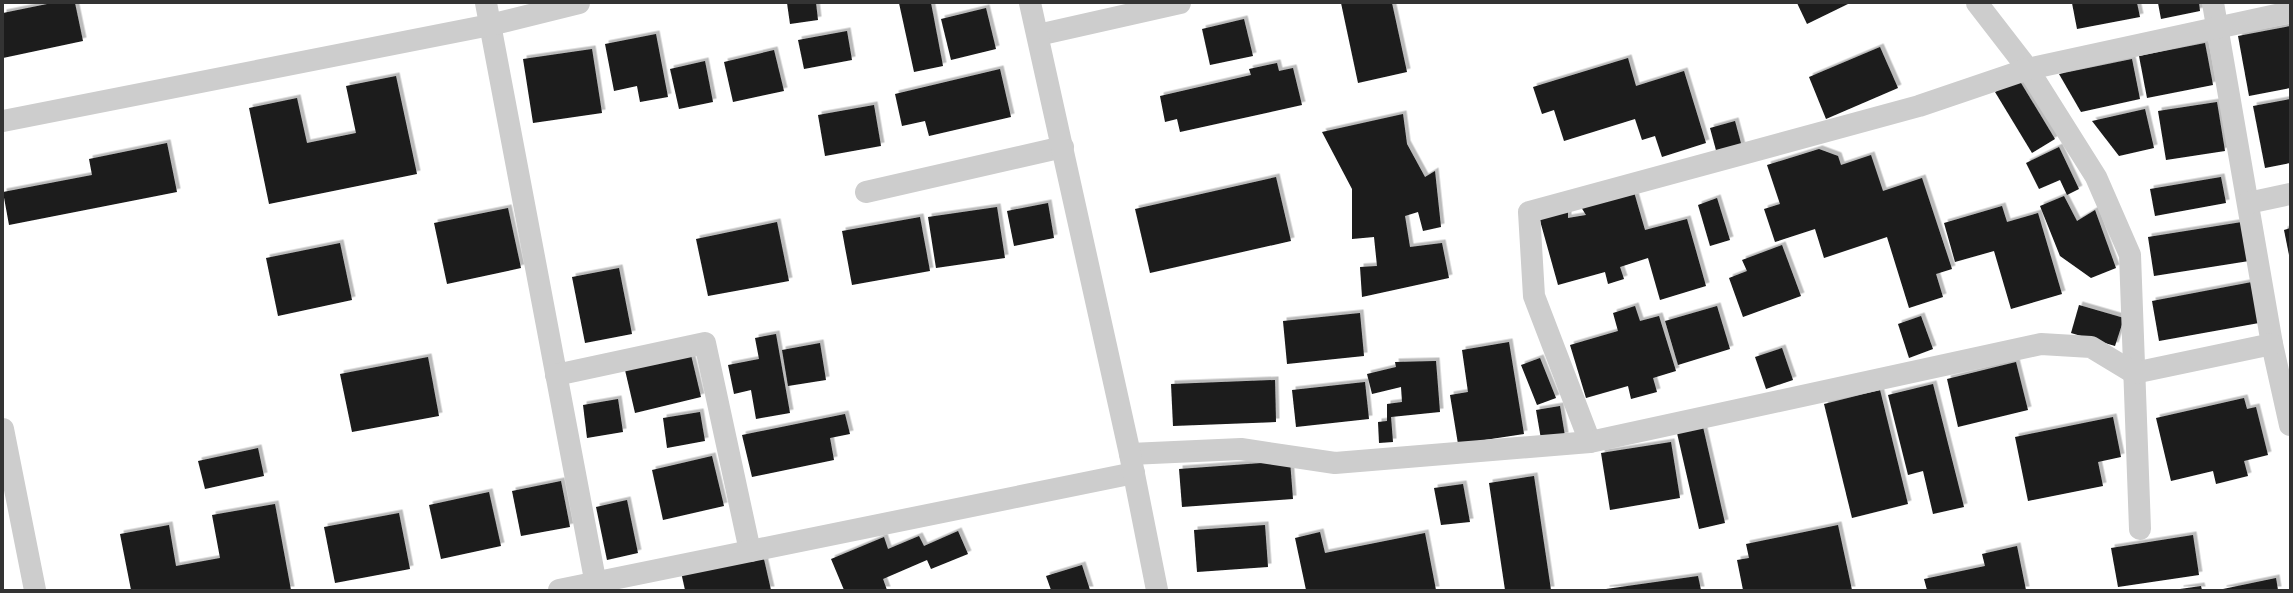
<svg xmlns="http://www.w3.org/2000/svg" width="2293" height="593" font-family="'Alegreya Sans',sans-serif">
  <defs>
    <filter id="shadow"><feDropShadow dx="3.5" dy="-3.5" stdDeviation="0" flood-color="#0004"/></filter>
  </defs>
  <rect width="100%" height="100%" fill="#fff"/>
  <g fill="#1a1a1a" filter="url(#shadow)">
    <polygon points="52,3 75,3 83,41 3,58 3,13"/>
    <polygon points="787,3 816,3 818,20 790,24"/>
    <polygon points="899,3 931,3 943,66 914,72"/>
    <polygon points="1341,3 1392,3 1407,72 1358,83"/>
    <polygon points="1797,3 1850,3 1807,24"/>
    <polygon points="2072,3 2137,3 2140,17 2077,29"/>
    <polygon points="2158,3 2199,3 2200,11 2161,19"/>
    <polygon points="986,8 996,49 951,60 941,19"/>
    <polygon points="1244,19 1253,56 1210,65 1202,29"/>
    <polygon points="2290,26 2290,88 2249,96 2238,36"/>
    <polygon points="847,31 852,60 804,69 798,40"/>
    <polygon points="656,34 668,97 640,102 637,86 614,91 605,44"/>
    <polygon points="2205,43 2213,85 2147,98 2139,56"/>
    <polygon points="1880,47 1898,88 1826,119 1809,77"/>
    <polygon points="592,49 602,113 533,123 523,59"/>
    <polygon points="774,50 784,91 733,102 724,62"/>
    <polygon points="1628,58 1636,86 1684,71 1706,143 1662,157 1655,136 1642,140 1635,119 1564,141 1554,110 1542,114 1533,87"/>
    <polygon points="2132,59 2140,99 2081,112 2059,74"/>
    <polygon points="705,61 713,102 679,109 670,69"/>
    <polygon points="1277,63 1279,71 1293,68 1302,105 1180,132 1177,119 1165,122 1160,96 1251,75 1249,69"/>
    <polygon points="1000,69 1011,117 929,136 925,121 902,126 895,94"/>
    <polygon points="396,76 417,174 269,204 249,108 297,98 307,143 356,133 346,86"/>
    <polygon points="2018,78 2055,139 2032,153 1995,92"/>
    <polygon points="2290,99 2290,163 2265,168 2253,106"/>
    <polygon points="2217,102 2225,151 2166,160 2158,111"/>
    <polygon points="874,105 881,146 825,156 818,115"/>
    <polygon points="2145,109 2154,148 2119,156 2092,121"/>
    <polygon points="1403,114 1407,144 1425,177 1435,171 1441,227 1423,231 1418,212 1405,216 1410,247 1442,243 1449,278 1362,297 1360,267 1377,266 1374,237 1352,239 1352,189 1322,132"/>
    <polygon points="1735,121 1742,147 1717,154 1710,128"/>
    <polygon points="167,143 177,192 9,225 3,192 92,175 89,159"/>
    <polygon points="2059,147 2079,189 2067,195 2060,180 2039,189 2026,163"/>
    <polygon points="1819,149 1838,156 1841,165 1871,155 1883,191 1922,178 1952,269 1936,274 1943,297 1909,308 1887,237 1824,258 1815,229 1775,242 1764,209 1780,204 1767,165"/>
    <polygon points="1276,177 1291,241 1150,273 1135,209"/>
    <polygon points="2221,177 2226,203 2155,216 2150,189"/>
    <polygon points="1634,192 1645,230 1687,219 1706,286 1660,300 1648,258 1620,267 1624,279 1608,284 1605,272 1558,285 1539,217 1568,209 1568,218 1586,215 1581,207"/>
    <polygon points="2064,196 2077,221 2095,210 2116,268 2091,278 2060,256 2040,206"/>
    <polygon points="1717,198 1730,240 1710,246 1698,205"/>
    <polygon points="1048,203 1054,238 1014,246 1007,211"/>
    <polygon points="2002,206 2007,222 2038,213 2062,294 2011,309 1994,251 1955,262 1944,223"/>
    <polygon points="997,207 1005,258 936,268 928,217"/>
    <polygon points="508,208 521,268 447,284 434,223"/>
    <polygon points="920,217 930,271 852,285 842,231"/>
    <polygon points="777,222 789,281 708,296 696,239"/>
    <polygon points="2242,222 2249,261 2154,276 2148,237"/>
    <polygon points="2290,228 2290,255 2289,255 2284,230"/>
    <polygon points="340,243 352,300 278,316 266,258"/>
    <polygon points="1782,245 1801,296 1743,317 1729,278 1747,271 1742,260"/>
    <polygon points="619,268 632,334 585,343 572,277"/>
    <polygon points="2252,282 2259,323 2159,341 2152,301"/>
    <polygon points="2079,305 2124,318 2115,346 2071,333"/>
    <polygon points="1635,306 1640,321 1659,316 1676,371 1653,378 1657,392 1631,399 1628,386 1586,398 1570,345 1618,331 1613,313"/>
    <polygon points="1717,306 1730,349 1678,365 1665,321"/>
    <polygon points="1360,313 1364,356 1287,364 1283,321"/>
    <polygon points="1921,316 1933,349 1909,358 1898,324"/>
    <polygon points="776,334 790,413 756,419 751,390 734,394 728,365 759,359 755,338"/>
    <polygon points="1509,342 1524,434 1458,444 1450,395 1468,392 1462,350"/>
    <polygon points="820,343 826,380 788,386 782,350"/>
    <polygon points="1782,348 1793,380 1766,389 1755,357"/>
    <polygon points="691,355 701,397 635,413 625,370"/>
    <polygon points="428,357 439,416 352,432 340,374"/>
    <polygon points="1540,358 1556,398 1537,405 1521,365"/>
    <polygon points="1436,361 1440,412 1391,417 1393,442 1379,443 1378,422 1387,421 1387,404 1402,402 1401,387 1372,394 1367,374 1396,367 1395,362"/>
    <polygon points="2016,362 2028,410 1958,427 1947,379"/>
    <polygon points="1275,380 1276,422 1173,426 1171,384"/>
    <polygon points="1365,382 1369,419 1296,427 1292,390"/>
    <polygon points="1933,384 1964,507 1933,514 1923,471 1908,475 1888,395"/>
    <polygon points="1880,390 1908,504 1852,518 1824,404"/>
    <polygon points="2244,398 2247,409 2256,407 2268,455 2244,461 2248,476 2216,484 2213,471 2171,481 2156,418"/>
    <polygon points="618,399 623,432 587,438 583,405"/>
    <polygon points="1560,406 1565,436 1541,439 1536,410"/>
    <polygon points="700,412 705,441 667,448 663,418"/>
    <polygon points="845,414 850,434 830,438 834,460 752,477 742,435"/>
    <polygon points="2113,417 2121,457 2098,462 2103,486 2028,501 2015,437"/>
    <polygon points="1703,427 1725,523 1699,529 1677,433"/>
    <polygon points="1671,442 1680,498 1610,510 1601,453"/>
    <polygon points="258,448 264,476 205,489 198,461"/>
    <polygon points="712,456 724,506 663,520 652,470"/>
    <polygon points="1290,461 1293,499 1182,507 1179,469"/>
    <polygon points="1534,476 1551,590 1505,590 1489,483"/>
    <polygon points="561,481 570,527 521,536 512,491"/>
    <polygon points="1463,484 1470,522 1441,525 1434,488"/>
    <polygon points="489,492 501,546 441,559 429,505"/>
    <polygon points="627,500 638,553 607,560 596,507"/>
    <polygon points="275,504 291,590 131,590 120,534 169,525 176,566 220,558 212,515"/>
    <polygon points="399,513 410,569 335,583 324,527"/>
    <polygon points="1265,525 1268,567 1197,572 1194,530"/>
    <polygon points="1838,525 1852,590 1743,590 1737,560 1749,558 1746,544"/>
    <polygon points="958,531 968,554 931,569 927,560 883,579 887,590 844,590 831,559 884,537 888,549 919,536 924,546"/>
    <polygon points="1320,532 1325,553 1425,533 1436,590 1306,590 1295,538"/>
    <polygon points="2193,535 2199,575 2118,587 2111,548"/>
    <polygon points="2017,546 2026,590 1927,590 1924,579 1985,566 1982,554"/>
    <polygon points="763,555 771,590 685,590 681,572"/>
    <polygon points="1082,565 1090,590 1051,590 1046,576"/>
    <polygon points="1698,576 1701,590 1606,590 1606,589"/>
    <polygon points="2276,578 2278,590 2223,590 2223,589"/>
    <polygon points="2201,586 2202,590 2180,590 2180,589"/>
  </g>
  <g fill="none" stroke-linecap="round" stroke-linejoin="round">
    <g stroke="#cdcdcd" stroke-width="22">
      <polyline points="486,3 597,590"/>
      <polyline points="1977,3 2028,69 2096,177 2130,255 2140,529"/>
      <polyline points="2213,3 2272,344 2290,425"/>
      <polyline points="1038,35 1180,3"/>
      <polyline points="866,192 1063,147"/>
      <polyline points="2248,203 2290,194"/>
      <polyline points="556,375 705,343 750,551"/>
      <polyline points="3,429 35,590"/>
      <polyline points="1590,442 1534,296 1529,212 1919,106 2028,69 2290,12"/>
      <polyline points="1130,454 1241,449 1335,463 1590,442 2041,344 2091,347 2134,373 2272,344"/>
      <polyline points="559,590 1134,473"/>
    </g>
    <g stroke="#cdcdcd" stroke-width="22">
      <polyline points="1030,3 1130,454 1157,590"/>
      <polyline points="3,121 490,25 579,3"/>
    </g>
  </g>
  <rect width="2293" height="593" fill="none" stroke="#333333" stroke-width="8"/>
</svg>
